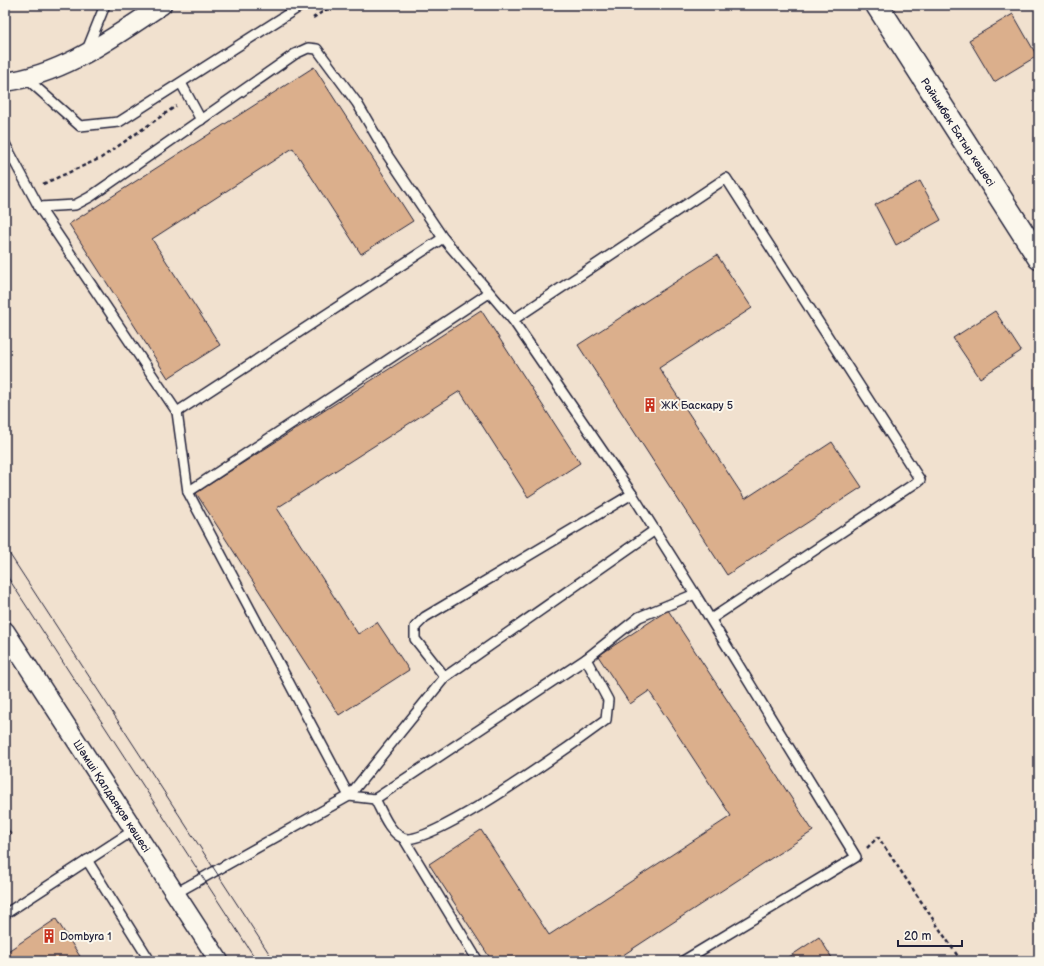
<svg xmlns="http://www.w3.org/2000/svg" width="1044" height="966" font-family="'Balsamiq Sans',sans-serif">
  <rect width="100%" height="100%" fill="#f1e1cf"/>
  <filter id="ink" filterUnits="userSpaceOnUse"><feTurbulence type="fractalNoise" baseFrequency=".025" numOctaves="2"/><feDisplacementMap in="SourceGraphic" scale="8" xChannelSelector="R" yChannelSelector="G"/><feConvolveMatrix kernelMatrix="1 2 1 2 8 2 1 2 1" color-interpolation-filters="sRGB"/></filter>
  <g filter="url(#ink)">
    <g fill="#dbaf8c" stroke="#22223b">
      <polygon points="1013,14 1037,56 994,82 969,40"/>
      <polygon points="314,67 413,221 361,254 293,148 152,239 220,345 168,378 69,224"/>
      <polygon points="920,181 941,220 896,245 875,205"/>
      <polygon points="717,255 752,308 659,368 745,499 832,442 862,487 727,575 578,345"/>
      <polygon points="481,310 580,463 528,497 460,391 277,508 358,634 377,622 409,670 339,715 196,493"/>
      <polygon points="995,311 1021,351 980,378 953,338"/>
      <polygon points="668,610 813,831 614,961 492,961 429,864 481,830 549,935 731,816 649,691 630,704 598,656"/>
      <polygon points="5,824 11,834 5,838"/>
      <polygon points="56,919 83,961 5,961 5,953"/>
      <polygon points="819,937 834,961 783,961"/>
    </g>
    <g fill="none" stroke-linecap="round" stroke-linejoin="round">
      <defs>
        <g id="lane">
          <polyline points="87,50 105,5"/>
          <polyline points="27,79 80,126 119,122 302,5"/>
          <polyline points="181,83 201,120"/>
          <polyline points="5,144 39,207 177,412 188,492 349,796 445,677 655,530"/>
          <path d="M39 207 75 205 90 197 295 54 308 48 317 49 357 103 388 156 443 238 513 320 632 494 695 594 639 617 586 659 608 700 606 720C579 740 428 849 403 838 389 832 382 812 375 799L349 796 176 893"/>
          <polyline points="513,320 726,178 920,480 711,619"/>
          <polyline points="177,412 443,238"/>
          <polyline points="188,492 489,293"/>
          <polyline points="445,677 415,639 415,627 425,617 632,494"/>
          <polyline points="375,799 586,659"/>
          <polyline points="404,839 478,961"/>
          <polyline points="87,860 150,961"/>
          <polyline points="5,914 134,830"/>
          <polyline points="683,961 856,857 695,594"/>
        </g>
        <g id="street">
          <path d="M5 82C65 74 113 37 162 5"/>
          <polyline points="5,631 219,961"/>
        </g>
        <polyline id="secondary" points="877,5 1039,258"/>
      </defs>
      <use href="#lane" stroke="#22223b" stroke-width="12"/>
      <use href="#street" stroke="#22223b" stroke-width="21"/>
      <use href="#secondary" stroke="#22223b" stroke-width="25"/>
      <g stroke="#22223b" stroke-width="2.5" stroke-dasharray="4 3" stroke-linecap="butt">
        <polyline points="313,18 333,5"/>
        <polyline points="43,184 101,158 176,106"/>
        <polyline points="867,848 878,837 961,961"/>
      </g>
      <use href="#lane" stroke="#fbf7ec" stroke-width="9"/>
      <use href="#street" stroke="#fbf7ec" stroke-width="18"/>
      <use href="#secondary" stroke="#fbf7ec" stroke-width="22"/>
      <g stroke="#22223b" stroke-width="1">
        <polyline points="5,547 274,961"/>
        <polyline points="5,573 257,961"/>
      </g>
    </g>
  </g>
  <defs>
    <symbol id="building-bare" viewBox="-9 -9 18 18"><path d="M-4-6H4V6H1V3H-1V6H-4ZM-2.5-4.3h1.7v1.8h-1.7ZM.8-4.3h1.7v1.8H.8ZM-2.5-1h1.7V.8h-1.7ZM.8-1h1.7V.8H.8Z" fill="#c8321e" stroke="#fbf7ec" stroke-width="2.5" paint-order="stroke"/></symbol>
  </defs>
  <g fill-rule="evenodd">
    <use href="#building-bare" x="640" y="395" width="20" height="20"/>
    <use href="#building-bare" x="39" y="926" width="20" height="20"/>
  </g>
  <g text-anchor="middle" stroke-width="4" stroke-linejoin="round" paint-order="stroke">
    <g font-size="11" fill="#22223b" stroke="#fbf7ec">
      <text transform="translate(958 132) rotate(57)" y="4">Райымбек Батыр көшесі</text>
      <text transform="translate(112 796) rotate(57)" y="4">Шәмші Қалдаяқов көшесі</text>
    </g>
    <g font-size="11" fill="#22223b" stroke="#fbf7ec" text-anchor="start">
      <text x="661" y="409">ЖК Баскару 5</text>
      <text x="60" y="940">Dombyra 1</text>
    </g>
  </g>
  <rect width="1044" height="966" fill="none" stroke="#fbf7ec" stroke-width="20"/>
  <rect x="10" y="10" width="1024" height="946" fill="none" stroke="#22223b" stroke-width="1.5" filter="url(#ink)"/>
  <path d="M898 940v6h64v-6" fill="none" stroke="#22223b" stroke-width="2"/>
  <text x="904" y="940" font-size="12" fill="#22223b" stroke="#fbf7ec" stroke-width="3" paint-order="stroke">20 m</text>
</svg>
